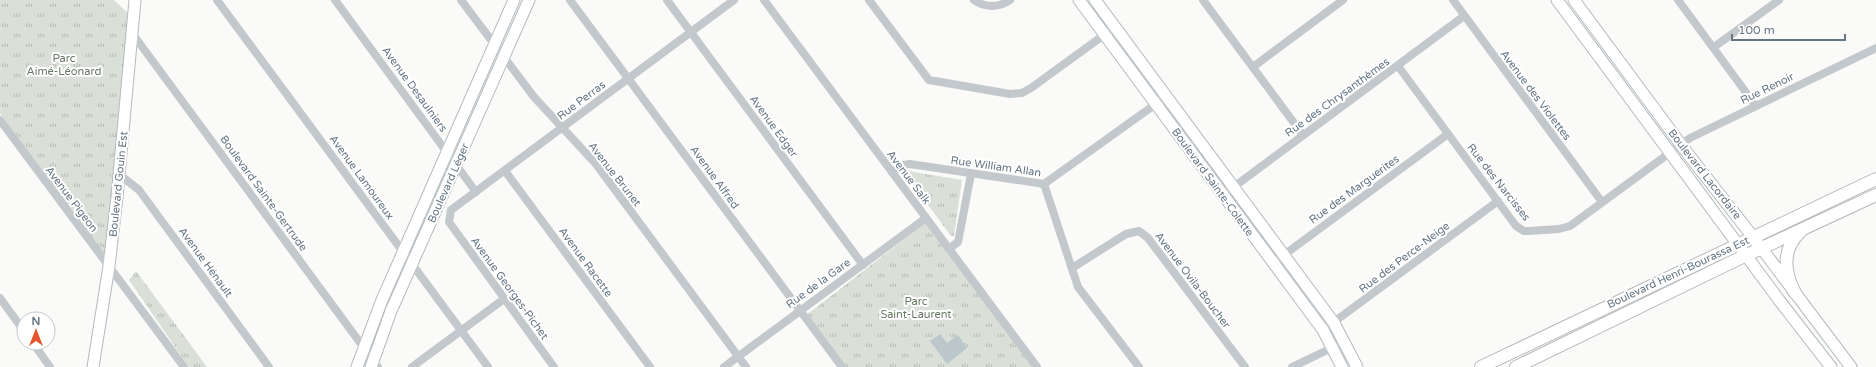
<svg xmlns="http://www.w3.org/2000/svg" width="1876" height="367" font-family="'Varela Round',sans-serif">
  <defs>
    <pattern id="park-tufts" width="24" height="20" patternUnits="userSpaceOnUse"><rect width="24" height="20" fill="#dadfd7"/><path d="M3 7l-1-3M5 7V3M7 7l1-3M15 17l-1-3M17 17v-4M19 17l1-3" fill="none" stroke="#b4b9b4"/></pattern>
  </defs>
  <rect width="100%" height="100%" fill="#fafaf8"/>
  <g fill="url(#park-tufts)">
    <polygon points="0,0 114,0 133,18 112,266 0,113"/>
    <polygon points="908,171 962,180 954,236 951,236 906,175"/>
    <polygon points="928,221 1035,367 843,367 805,316"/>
    <polygon points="136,271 207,367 189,367 129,280"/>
  </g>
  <polygon fill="#bbc7cb" points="940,334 947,343 958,335 967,348 947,364 930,341"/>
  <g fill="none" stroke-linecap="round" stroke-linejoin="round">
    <defs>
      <g id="secondary">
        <polyline points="1079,0 1323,330 1342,367"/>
        <polyline points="1095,0 1334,323 1357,367"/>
        <polyline points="1557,0 1779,300 1831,367"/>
        <polyline points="1574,0 1688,154 1753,237 1851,367"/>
        <polyline points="93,367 109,266 117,197 135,0"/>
        <polyline points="357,367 382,300 514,0"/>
        <polyline points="371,367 391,311 529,0"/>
      </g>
      <g id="primary">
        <path d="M1795 293C1784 272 1782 249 1800 232"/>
        <polyline points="1481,367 1876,179"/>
        <polyline points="1516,367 1736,260 1876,195"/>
      </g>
    </defs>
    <use href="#secondary" stroke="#b3babf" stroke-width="13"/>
    <use href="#primary" stroke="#b5babe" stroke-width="14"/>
    <g stroke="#c3c8cc" stroke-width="8">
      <polyline points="217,0 488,367"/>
      <polyline points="335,0 476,192"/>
      <polyline points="461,0 534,97 596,164 746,367"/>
      <polyline points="570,0 842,367"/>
      <polyline points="667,0 863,265"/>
      <polyline points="764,0 1037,367"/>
      <polyline points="869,0 929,80 1010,94 1022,93 1031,88 1115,27"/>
      <path d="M974 0C985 8 999 8 1010 0"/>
      <polyline points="1203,0 1303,135"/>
      <polyline points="1453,0 1602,202"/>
      <polyline points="1678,0 1756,106"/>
      <polyline points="132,33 378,367"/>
      <polyline points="1714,47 1779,0"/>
      <polyline points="1398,66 1516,226 1524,231 1529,231 1559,229 1570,226 1690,138 1876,48"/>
      <polyline points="1253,67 1343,0"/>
      <polyline points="0,120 184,367"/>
      <polyline points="505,171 650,367"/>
      <polyline points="892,172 904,165 910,164 1044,184 1167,96"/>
      <polyline points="120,175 139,190 269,367"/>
      <polyline points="1044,184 1078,287 1139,367"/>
      <polyline points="1223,195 1464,16"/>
      <polyline points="949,249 958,242 971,174"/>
      <polyline points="1273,263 1448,134"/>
      <polyline points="1072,268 1126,234 1139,231 1148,238 1245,367"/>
      <polyline points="0,298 24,331"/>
      <polyline points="1323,330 1498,201"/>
      <polyline points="33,343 50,367"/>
      <polyline points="412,367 504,299"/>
      <polyline points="554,367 449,222 451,210 734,0"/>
      <polyline points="724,367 926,218"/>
      <polyline points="1292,367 1344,342"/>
    </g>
    <use href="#secondary" stroke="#fff" stroke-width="11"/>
    <use href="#primary" stroke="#fff" stroke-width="12"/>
  </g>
  <g text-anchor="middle" stroke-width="4" stroke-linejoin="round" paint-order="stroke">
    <g font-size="11" fill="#687a64" stroke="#fff">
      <text x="64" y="62">Parc<tspan x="64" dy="13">Aimé-Léonard</tspan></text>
      <text x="916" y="305">Parc<tspan x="916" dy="13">Saint-Laurent</tspan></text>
    </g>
    <g font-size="11" fill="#657683" stroke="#fff">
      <text transform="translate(1767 88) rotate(-26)" y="4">Rue Renoir</text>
      <text transform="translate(415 89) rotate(54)" y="4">Avenue Desaulniers</text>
      <text transform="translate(1536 95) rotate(53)" y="4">Avenue des Violettes</text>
      <text transform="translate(1337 97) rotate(-36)" y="4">Rue des Chrysanthèmes</text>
      <text transform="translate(581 100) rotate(-37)" y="4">Rue Perras</text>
      <text transform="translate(774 126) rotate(54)" y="4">Avenue Edger</text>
      <text transform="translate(996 166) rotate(8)" y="4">Rue William Allan</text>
      <text transform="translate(615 174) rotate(52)" y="4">Avenue Brunet</text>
      <text transform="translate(1705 174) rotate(52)" y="4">Boulevard Lacordaire</text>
      <text transform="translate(362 177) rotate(54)" y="4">Avenue Lamoureux</text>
      <text transform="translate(715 177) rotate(54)" y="4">Avenue Alfred</text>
      <text transform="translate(909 177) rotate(53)" y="4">Avenue Salk</text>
      <text transform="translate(1213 182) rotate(54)" y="4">Boulevard Sainte-Colette</text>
      <text transform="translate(1499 182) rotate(52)" y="4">Rue des Narcisses</text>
      <text transform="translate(448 183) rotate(-66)" y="4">Boulevard Léger</text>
      <text transform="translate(118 184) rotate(-84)" y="4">Boulevard Gouin Est</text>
      <text transform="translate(1354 189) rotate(-36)" y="4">Rue des Marguerites</text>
      <text transform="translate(264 193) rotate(54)" y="4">Boulevard Sainte-Gertrude</text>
      <text transform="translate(72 199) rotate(53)" y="4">Avenue Pigeon</text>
      <text transform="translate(1404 257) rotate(-37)" y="4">Rue des Perce-Neige</text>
      <text transform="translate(206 262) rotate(54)" y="4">Avenue Hénault</text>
      <text transform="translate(586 262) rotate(54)" y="4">Avenue Racette</text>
      <text transform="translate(1678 272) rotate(-25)" y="4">Boulevard Henri-Bourassa Est</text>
      <text transform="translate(1193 280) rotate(53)" y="4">Avenue Ovila-Boucher</text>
      <text transform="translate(818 283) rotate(-36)" y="4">Rue de la Gare</text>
      <text transform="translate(510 288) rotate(54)" y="4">Avenue Georges-Pichet</text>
    </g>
  </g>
  <g transform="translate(36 331)"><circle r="19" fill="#ffffff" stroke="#c1c8cd"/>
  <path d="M0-3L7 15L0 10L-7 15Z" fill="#e4572e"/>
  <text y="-6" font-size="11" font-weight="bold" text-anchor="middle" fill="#657683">N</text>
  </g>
  <path d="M1732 34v6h113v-6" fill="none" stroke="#657683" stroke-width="2"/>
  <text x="1738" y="34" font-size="12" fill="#657683" stroke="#ffffff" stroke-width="3" paint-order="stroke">100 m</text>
</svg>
